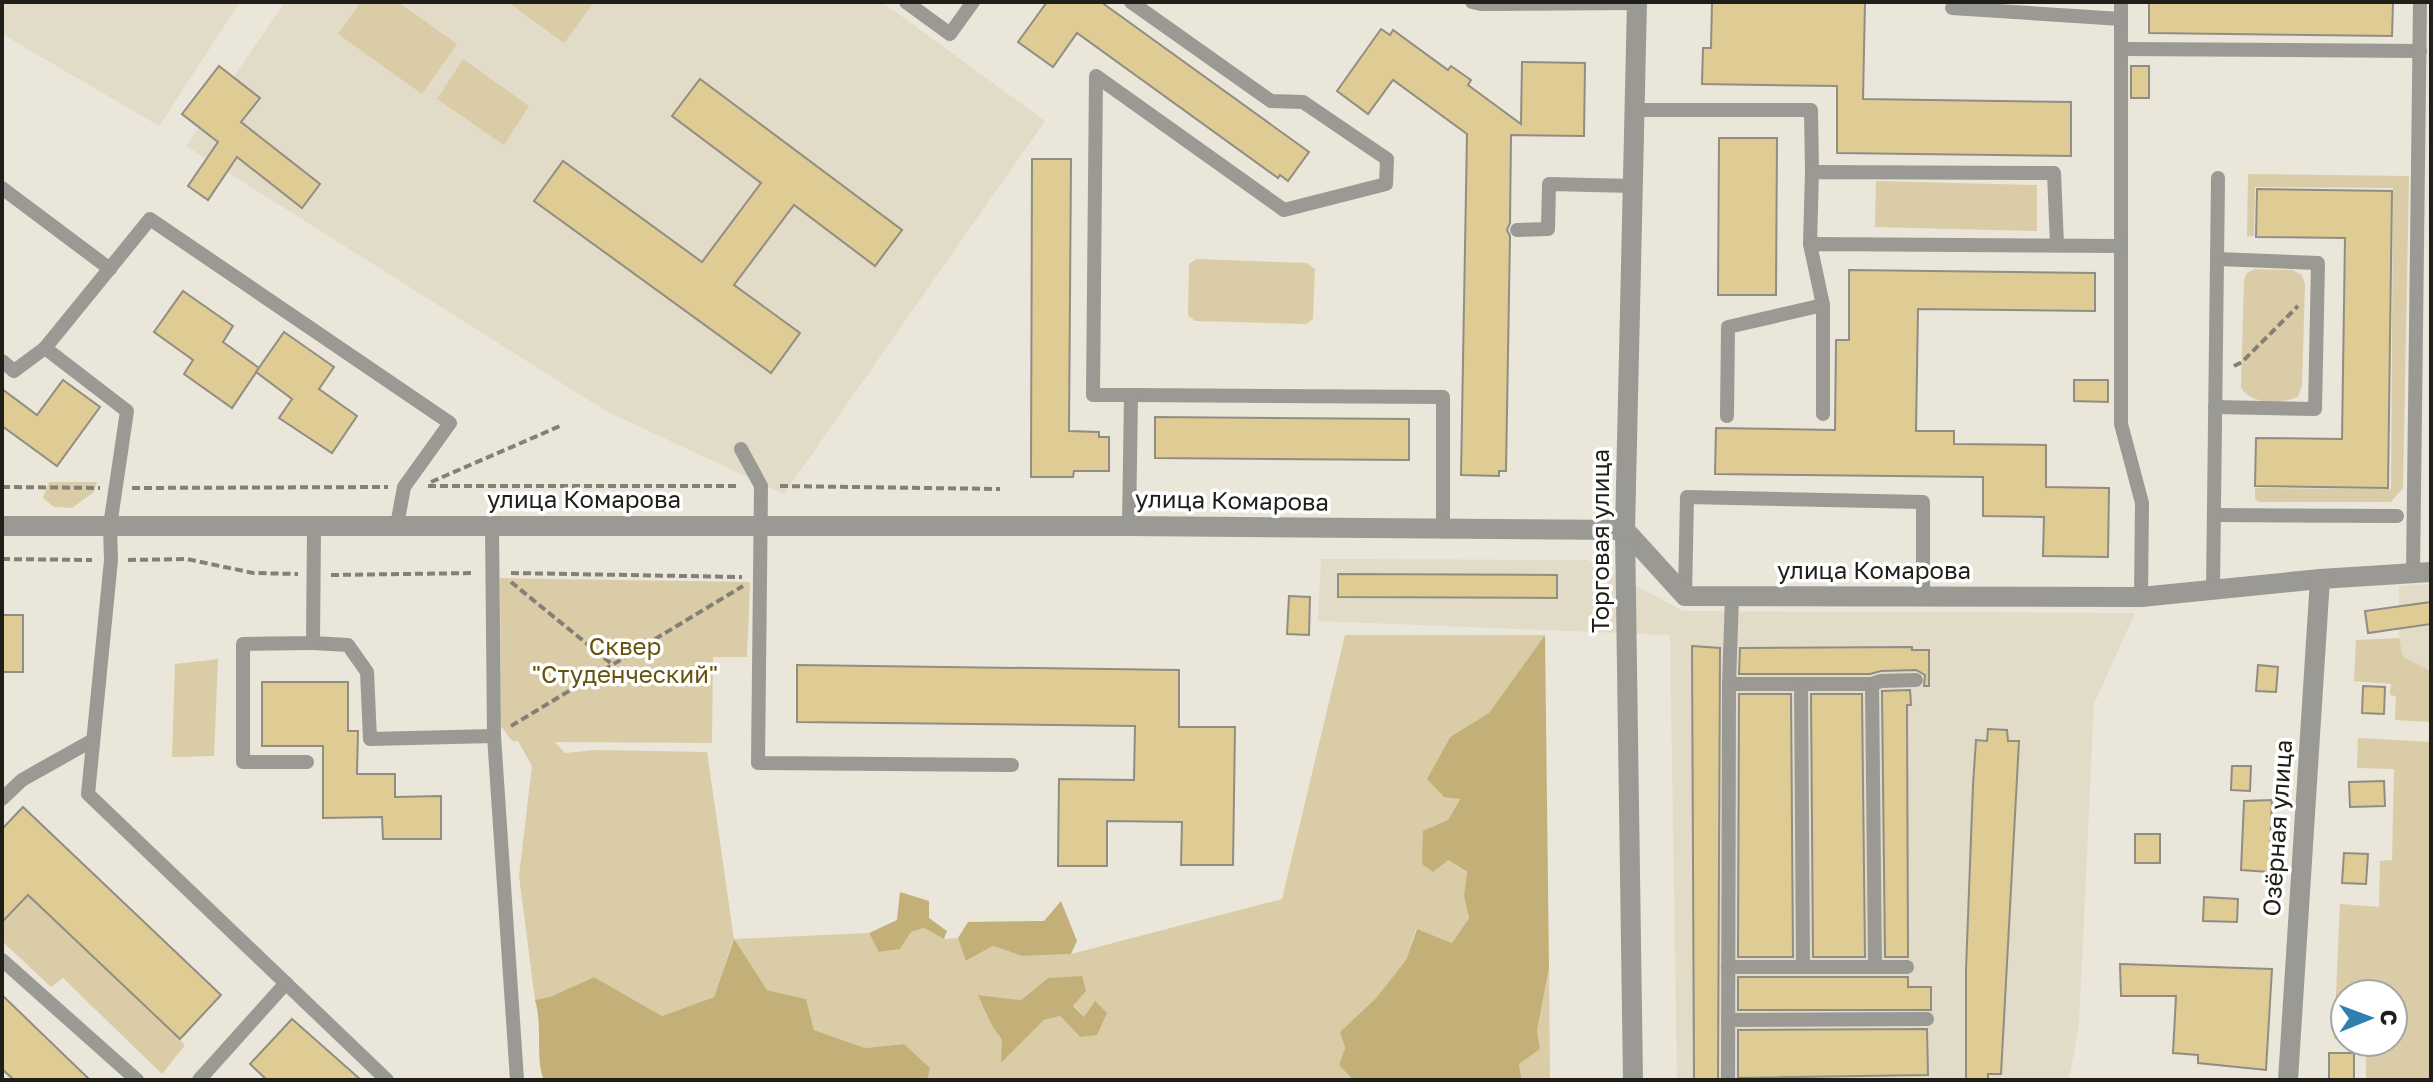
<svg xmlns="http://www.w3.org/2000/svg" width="2433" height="1082" font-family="'Golos Text',sans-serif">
  <rect width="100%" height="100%" fill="#eae6da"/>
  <g fill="#e2dbc8">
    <polygon points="2,2 240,2 159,126 2,34"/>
    <polygon points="285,2 882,2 1045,121 784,494 606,411 186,146"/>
    <polygon points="1321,559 1588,560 1683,611 2135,613 2094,704 2079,1024 2069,1080 1677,1080 1670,635 1318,621"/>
    <polygon points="2431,584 2431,671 2403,657 2399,638 2399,586"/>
  </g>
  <g fill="#d9cca6" fill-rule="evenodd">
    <polygon points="361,2 398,2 457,44 422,94 338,34"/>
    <polygon points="508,2 594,2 564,43"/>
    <polygon points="463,59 529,106 504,145 437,99"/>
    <polygon points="2248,174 2409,176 2403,488 2391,502 2259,502 2255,499 2255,488 2391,489 2393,188 2255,187 2254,236 2247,236"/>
    <polygon points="1876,181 2037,185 2037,231 1875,227"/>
    <polygon points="1197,259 1307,263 1315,269 1313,319 1306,324 1195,321 1188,315 1189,264"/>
    <path d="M2255 269 2292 270 2302 275 2305 284 2302 385 2298 397C2281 404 2249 405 2241 387L2244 280 2247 273Z"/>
    <polygon points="49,482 97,482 94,492 72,508 54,507 43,498"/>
    <path d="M500 578 750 582 747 657H713L712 743 555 742 565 753 596 750 707 752 734 939 869 933 880 952 900 949 911 932 924 928 944 939 958 938 967 961 993 946 1022 956 1071 954 1282 899 1345 635H1545L1489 713 1450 736 1460 798 1448 820V860L1467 873 1464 896 1469 918 1452 943 1416 929 1406 960 1376 998 1340 1032 1345 1048 1339 1065 1353 1080H927L929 1068 904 1044 865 1048 814 1030 806 999 767 990 733 940 714 997 662 1016 594 977 550 997 535 1000 519 876 532 766 518 741H512L501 726ZM1048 978 1084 1017 1080 1037 1060 1016 1044 1020 1002 1062V1040L992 1026 979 995 1021 1000Z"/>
    <polygon points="2399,638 2403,657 2431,671 2431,722 2395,720 2396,696 2390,695 2391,684 2354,681 2356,640"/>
    <polygon points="218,659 214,756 172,757 175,664"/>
    <polygon points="2358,738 2431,742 2431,1080 2366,1080 2366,1042 2393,1042 2393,994 2345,994 2345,1040 2334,1039 2340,904 2379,907 2380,861 2392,860 2394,769 2357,768"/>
    <polygon points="28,895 185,1045 162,1074 63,978 51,987 2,941 2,922"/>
    <polygon points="1549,968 1550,1080 1522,1080 1519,1064 1540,1049 1537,1031"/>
  </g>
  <g fill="#c3b079">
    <polygon points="1545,635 1549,968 1537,1031 1540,1049 1519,1064 1522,1080 1353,1080 1339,1065 1345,1048 1340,1032 1376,998 1406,960 1417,929 1452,943 1469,918 1464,896 1467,872 1448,860 1433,872 1422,864 1423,831 1448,820 1460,799 1444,797 1427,779 1451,736 1489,713"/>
    <polygon points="900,892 929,901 929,918 947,931 944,939 924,928 911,932 900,949 879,952 869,933 897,920"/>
    <polygon points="1061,901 1077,941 1071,954 1022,956 993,946 966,961 958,938 968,922 1044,921"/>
    <path d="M734 939 767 990 806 999 814 1030 865 1048 904 1044 930 1068 927 1080H544C535 1060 543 1026 535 1000L550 997 594 977 662 1016 714 997Z"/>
    <polygon points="1082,976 1086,991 1073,1006 1084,1017 1095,1001 1107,1013 1097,1035 1080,1037 1060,1016 1044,1020 1001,1063 1002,1040 992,1026 978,995 1021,1000 1048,978"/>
  </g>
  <g fill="#dfcc94" stroke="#918d82" stroke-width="2">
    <polygon points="1047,2 1101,2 1309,152 1288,181 1280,175 1278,178 1077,33 1053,67 1018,42"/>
    <polygon points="1712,2 1865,2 1863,99 2071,102 2071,156 1837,153 1837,86 1702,84 1703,48 1711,48"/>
    <polygon points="2149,2 2393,2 2392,36 2149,33"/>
    <polygon points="1381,29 1390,35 1393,30 1448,70 1451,66 1471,80 1468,85 1521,124 1522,62 1585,63 1584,136 1511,135 1510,223 1507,230 1510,236 1506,471 1499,471 1499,476 1461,475 1467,134 1393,80 1368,114 1337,91"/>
    <polygon points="219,66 260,98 241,122 320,184 302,208 237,157 208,200 188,186 218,142 182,114"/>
    <rect x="2131" y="66" width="18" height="32"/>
    <polygon points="700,79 902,230 875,266 794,205 734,285 800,333 771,373 534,201 563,161 702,262 761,183 672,116"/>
    <polygon points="1719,138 1777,138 1776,295 1718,295"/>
    <polygon points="1032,159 1071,159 1069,431 1099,432 1099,437 1109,437 1109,471 1074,471 1073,477 1031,477"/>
    <polygon points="2257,189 2392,191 2388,488 2255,486 2256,438 2342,439 2345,238 2256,237"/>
    <polygon points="1849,270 2095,273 2095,311 1918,309 1916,431 1954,431 1954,444 2046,445 2046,487 2109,488 2108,557 2043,556 2044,517 1983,516 1983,477 1715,474 1716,428 1835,430 1836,340 1849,340"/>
    <polygon points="183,291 233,326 223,342 259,368 232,408 184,374 193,360 154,332"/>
    <polygon points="284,332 334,367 319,389 357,416 332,453 279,418 292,399 256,372"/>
    <polygon points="63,380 100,407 57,466 2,426 2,389 37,415"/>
    <polygon points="2074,380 2108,380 2108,402 2074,401"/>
    <polygon points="1155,417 1409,419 1409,460 1155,458"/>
    <polygon points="1338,574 1557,575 1557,598 1338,597"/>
    <polygon points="1289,596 1310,597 1309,635 1287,634"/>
    <polygon points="2431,602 2431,624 2368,633 2365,611"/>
    <rect x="2" y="615" width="21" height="57"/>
    <polygon points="1692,646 1720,648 1718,1080 1694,1080"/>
    <polygon points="1912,647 1912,650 1929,650 1929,686 1924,686 1925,675 1916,670 1881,671 1870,674 1739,674 1740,648"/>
    <polygon points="797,665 1179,670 1179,727 1235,727 1233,865 1181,865 1182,822 1107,821 1107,866 1058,866 1059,779 1134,780 1135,726 797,722"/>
    <polygon points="2258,665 2278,667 2276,692 2256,691"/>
    <polygon points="262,682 348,682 348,731 358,731 357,774 395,774 395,797 441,796 441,839 383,839 382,817 323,818 323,746 262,746"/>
    <polygon points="2363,686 2385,687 2384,714 2362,713"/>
    <polygon points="1910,690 1911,705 1907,705 1908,957 1885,957 1882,691"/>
    <polygon points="1739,694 1791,694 1793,957 1738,957"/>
    <polygon points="1811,694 1862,694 1865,957 1813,957"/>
    <polygon points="1988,729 2007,730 2008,741 2019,741 2001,1074 1988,1074 1988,1080 1966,1080 1966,970 1973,785 1976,740 1987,741"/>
    <polygon points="2232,766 2251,766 2250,791 2231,790"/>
    <polygon points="2384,781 2385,806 2350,807 2349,782"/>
    <polygon points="2272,800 2269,872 2241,870 2244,801"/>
    <polygon points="23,807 221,995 180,1039 28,895 2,922 2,829"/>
    <rect x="2135" y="834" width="25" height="29"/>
    <polygon points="2344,853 2368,854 2366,884 2342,883"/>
    <polygon points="2204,897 2238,899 2237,922 2203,921"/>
    <polygon points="2120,964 2272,969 2266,1070 2198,1063 2198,1055 2173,1053 2176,996 2121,996"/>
    <polygon points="1738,977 1908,977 1908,987 1931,987 1931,1010 1738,1010"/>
    <polygon points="2,995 90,1080 14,1080 2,1069"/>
    <polygon points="292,1019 309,1034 361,1080 267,1080 250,1064"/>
    <polygon points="1927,1029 1928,1075 1738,1078 1738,1030"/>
    <polygon points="2329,1053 2354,1053 2354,1079 2329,1080"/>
  </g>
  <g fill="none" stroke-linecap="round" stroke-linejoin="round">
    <g stroke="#828077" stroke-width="4" stroke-dasharray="8 4" stroke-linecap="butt">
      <polyline points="2234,366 2242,362 2298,306"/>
      <polyline points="431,482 560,426"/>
      <polyline points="428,486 739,486"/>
      <polyline points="780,486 1000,489"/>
      <polyline points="2,487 100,488"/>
      <polyline points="132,488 388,487"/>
      <polyline points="2,559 92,560"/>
      <polyline points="128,560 187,559 253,573 298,574"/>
      <polyline points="511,573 742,577"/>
      <polyline points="331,575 474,573"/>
      <polyline points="511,582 613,665"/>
      <polyline points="511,726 743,586"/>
    </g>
    <g stroke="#9a9994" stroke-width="14">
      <polyline points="906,2 950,34 973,2"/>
      <polyline points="1472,2 1481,4 1637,3"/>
      <polyline points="2121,2 2121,424 2142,503 2141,597"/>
      <polyline points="1952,8 2121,19"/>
      <polyline points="2122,49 2420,51"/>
      <polyline points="1634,110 1811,110 1812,172"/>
      <polyline points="2,188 110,269"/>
      <polyline points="1517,230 1548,229 1549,184 1633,186"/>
      <polyline points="1810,244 1812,172 2054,173 2057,245"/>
      <polyline points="2,361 14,371 45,348"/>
      <polyline points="1131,395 1443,397 1443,530"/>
      <polyline points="2215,407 2315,409 2318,263 2217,259"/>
      <polyline points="1823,414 1823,305 1810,244 2121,246"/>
      <polyline points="1727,416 1728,327 1823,305"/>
      <polyline points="741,449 761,486 758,763 1012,765"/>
      <polyline points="2214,515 2397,516"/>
      <polyline points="492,525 494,736 517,1080"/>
      <polyline points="1129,526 1131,395 1093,395 1096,76 1284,210 1386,184 1387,159 1303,102 1271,101 1131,2"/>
      <polyline points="2413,574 2420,2"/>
      <polyline points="2213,589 2218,178"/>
      <polyline points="1685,596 1687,497 1923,502 1923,597"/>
      <polyline points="313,643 348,645 367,672 370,739 494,736"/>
      <polyline points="1729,684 1872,684 1875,966"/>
      <polyline points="1801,684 1803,967"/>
      <polyline points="1872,684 1881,681 1916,680"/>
      <polyline points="307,762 243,762 243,644 313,643 314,526"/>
      <polyline points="2,799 22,780 93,740"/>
      <polyline points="2,960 137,1080"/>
      <polyline points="1728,967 1907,967"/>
      <polyline points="1728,1020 1927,1019"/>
      <polyline points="199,1080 286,983"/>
      <polyline points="387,1080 88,794 111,560 110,526 127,411 45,348 150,219 450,423 404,487 397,525"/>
      <polyline points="1728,1080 1729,684 1732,597"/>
    </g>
    <g stroke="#9a9994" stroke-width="20">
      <polyline points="1625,530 1685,596 2141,597 2320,579 2431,572"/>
      <polyline points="1625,530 1633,1080"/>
      <polyline points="2288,1080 2320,579"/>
    </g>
    <polyline stroke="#9a9994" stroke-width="20" points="2,526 1129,526 1625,530 1637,2"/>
  </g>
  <g text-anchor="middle" stroke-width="7" stroke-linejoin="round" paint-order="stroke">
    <g font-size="24" fill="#1f1e19" stroke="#fff">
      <text x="584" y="508">улица Комарова</text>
      <text transform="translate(1232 501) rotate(1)" y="8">улица Комарова</text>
      <text transform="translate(1601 541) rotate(-90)" y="8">Торговая улица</text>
      <text x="1874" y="579">улица Комарова</text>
      <text transform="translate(2278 828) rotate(-86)" y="8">Озёрная улица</text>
    </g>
    <g font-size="24" fill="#675310" stroke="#fff">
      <text x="625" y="655">Сквер<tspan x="625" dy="28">"Студенческий"</tspan></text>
    </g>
  </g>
  <rect width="2433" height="1082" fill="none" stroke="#1f1e19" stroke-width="8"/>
  <g transform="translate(2369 1018) rotate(89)"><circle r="38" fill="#ffffff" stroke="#a5a5a3" stroke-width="2"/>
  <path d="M0-6L14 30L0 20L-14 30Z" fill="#317eb1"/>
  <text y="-12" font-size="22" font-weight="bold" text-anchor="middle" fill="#1f1e19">С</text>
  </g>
</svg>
